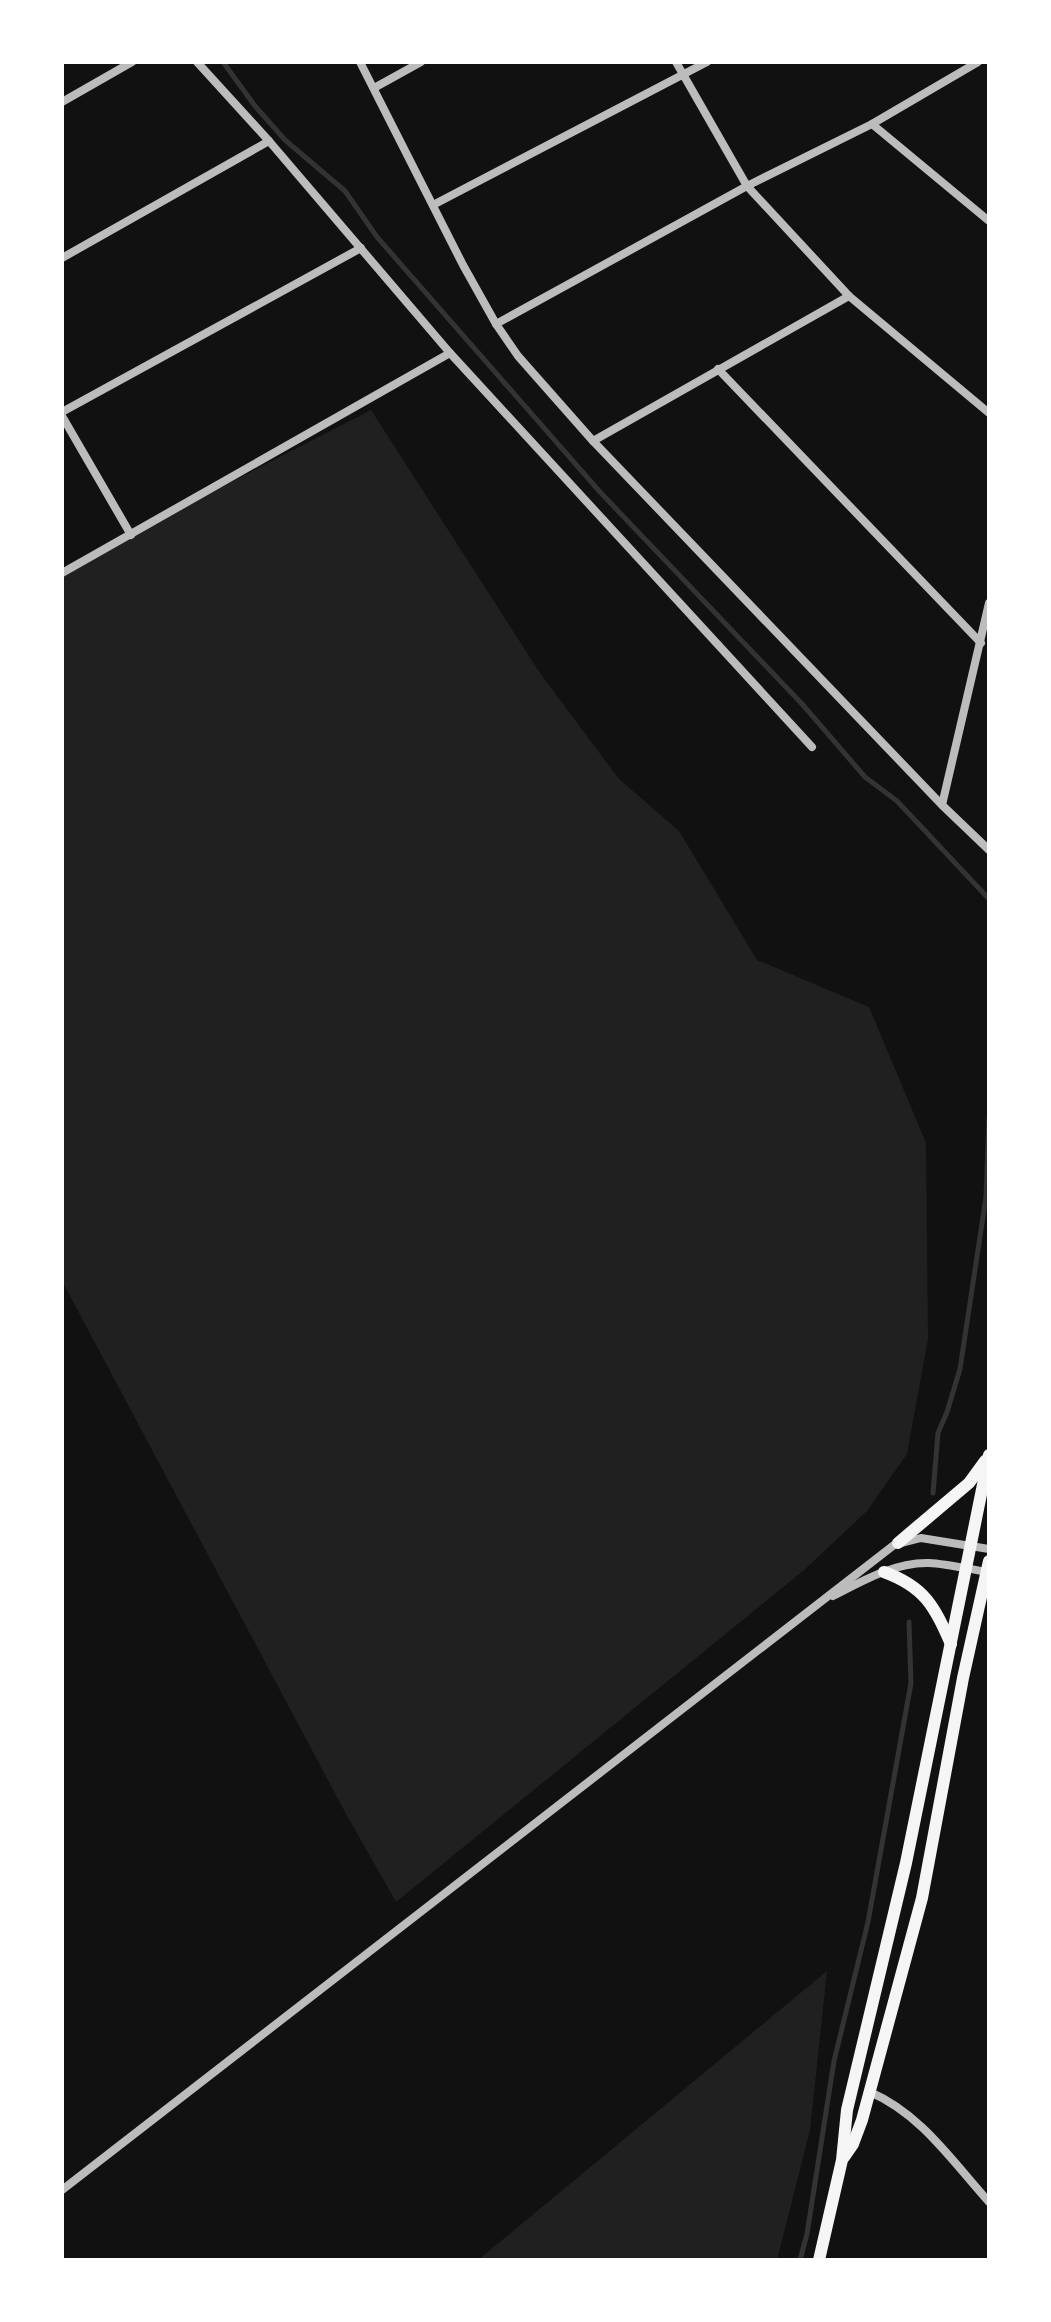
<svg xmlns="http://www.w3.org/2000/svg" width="1051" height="2322" font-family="'Roboto Serif',serif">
  <rect width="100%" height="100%" fill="#111"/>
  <g fill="#202020">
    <polygon points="371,410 540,673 619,779 679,831 757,960 869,1007 926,1143 928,1339 907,1454 867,1511 803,1571 396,1902 345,1812 62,1281 62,569"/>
    <polygon points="827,1971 810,2130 777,2260 478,2260"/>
  </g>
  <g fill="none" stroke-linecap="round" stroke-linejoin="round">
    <g stroke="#333" stroke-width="5">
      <polyline points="223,62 255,106 285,140 345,191 377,237 600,492 803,705 865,777 897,801 989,899"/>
      <polyline points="933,1493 938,1433 947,1412 960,1369 986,1197 989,1118"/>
      <polyline points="800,2260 807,2234 834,2061 868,1922 911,1683 909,1622"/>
    </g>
    <g stroke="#bcbcbc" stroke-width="8">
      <polyline points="197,62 269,141 450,353 812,747"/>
      <polyline points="360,62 463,265 496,324 518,356 593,441 942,805"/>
      <polyline points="676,62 747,186 849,296 989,413"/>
      <polyline points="374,88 421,62"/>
      <polyline points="62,102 132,62"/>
      <polyline points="872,124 989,221"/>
      <polyline points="433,205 707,62"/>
      <polyline points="62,258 269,141"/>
      <polyline points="496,324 747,186 872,124 978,62"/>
      <polyline points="718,369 981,643"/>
      <polyline points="62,412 361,248"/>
      <polyline points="62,416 131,535"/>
      <polyline points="593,441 849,296"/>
      <polyline points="62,573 450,353"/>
      <polyline points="989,603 942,805 989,850"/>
      <path d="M833 1596C862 1581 895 1562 929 1563 948 1564 968 1569 987 1572"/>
      <path d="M870 2092C921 2114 952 2161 989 2202"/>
      <polyline points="62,2190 894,1545 921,1538 989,1549"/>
    </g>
    <g stroke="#f5f5f5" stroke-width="12">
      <polyline points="898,1543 969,1483 985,1461"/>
      <path d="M884 1572C925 1587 934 1606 951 1644"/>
      <polyline points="844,2157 853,2144 862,2120 922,1898 963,1678 989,1561"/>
      <polyline points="819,2260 842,2160 847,2110 906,1863 989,1455"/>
    </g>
  </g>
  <rect width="1051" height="2322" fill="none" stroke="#ffffff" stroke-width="128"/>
</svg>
